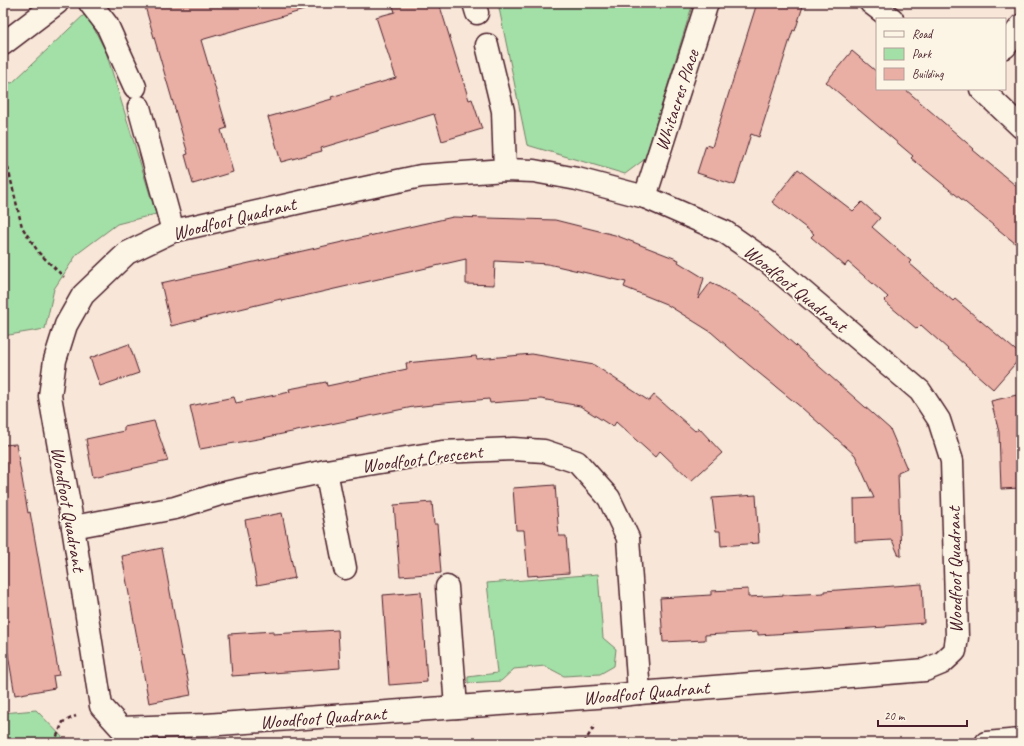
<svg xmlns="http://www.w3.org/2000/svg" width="1024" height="746" font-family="Caveat,sans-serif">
  <rect width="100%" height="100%" fill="#f8e7d8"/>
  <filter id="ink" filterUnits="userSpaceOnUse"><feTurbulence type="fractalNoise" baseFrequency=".025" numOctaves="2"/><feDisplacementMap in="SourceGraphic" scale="8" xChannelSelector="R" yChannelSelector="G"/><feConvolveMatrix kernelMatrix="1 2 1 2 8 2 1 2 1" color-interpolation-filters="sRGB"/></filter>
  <g filter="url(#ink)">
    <g fill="#a3e0a7" stroke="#768069">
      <polygon points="498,3 693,3 645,159 625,174 527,145"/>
      <polygon points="86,13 106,52 156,214 117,224 77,254 54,289 45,329 3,336 3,81 12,83"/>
      <polygon points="598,574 603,638 616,649 614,666 600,674 564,676 545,666 514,669 501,681 468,683 468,677 497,673 487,583"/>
      <polygon points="36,710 68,743 3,743 3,713"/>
    </g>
    <g fill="#e9afa5" stroke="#4a1f2b">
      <polygon points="144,3 303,3 304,10 201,40 227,128 221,130 233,172 193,184 185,155 188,154"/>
      <polygon points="392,3 439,3 469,100 472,99 482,129 442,141 434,114 321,148 322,151 281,162 268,117 332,99 331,97 396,78 376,17 395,12"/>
      <polygon points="757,3 804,3 795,31 793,30 759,137 751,134 735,185 697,173 706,145 712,147"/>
      <polygon points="852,51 877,72 877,89 905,89 974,149 973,150 1021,190 1021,248 911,158 913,156 826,82"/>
      <polygon points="798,169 853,211 862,202 880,218 872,227 911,261 909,263 953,301 955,299 1021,355 1021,357 993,389 921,325 917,329 884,301 888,297 848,262 845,266 811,237 814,234 772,202"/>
      <polygon points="453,217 555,220 615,235 679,260 678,262 704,278 698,299 711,282 753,308 890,429 907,469 898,473 901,556 899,556 892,540 855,542 854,499 874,498 855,455 802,408 749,365 711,332 666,304 624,287 626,282 548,264 495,261 494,285 466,284 466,259 282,301 281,299 171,326 161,283"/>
      <polygon points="129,344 139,373 100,386 90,358"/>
      <polygon points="532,354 594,365 649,401 654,395 695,431 699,428 722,453 691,481 660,451 655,457 616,422 613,427 580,406 541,399 490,403 489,399 433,404 433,405 413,407 258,439 200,449 190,406 234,397 236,403 290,392 289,389 326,382 327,386 407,369 406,363 476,356 477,359"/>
      <polygon points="1021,394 1021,488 1001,489 999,432 991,401"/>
      <polygon points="154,421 168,461 93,477 86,439 124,431 124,427"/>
      <polygon points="16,444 28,513 30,512 59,675 53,676 55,688 15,695 3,626 3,445"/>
      <polygon points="555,485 559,536 566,536 569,573 528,576 524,530 516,530 513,488"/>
      <polygon points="756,495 759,543 721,546 720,531 716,531 712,498"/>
      <polygon points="432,502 434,524 437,524 441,573 400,576 394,505"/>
      <polygon points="282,513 295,578 257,585 245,520"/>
      <polygon points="162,548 182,657 183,656 191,695 149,703 122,556"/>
      <polygon points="922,584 924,623 886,626 886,627 758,635 758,632 705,635 705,640 663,642 660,598 711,595 711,591 748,589 748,597 824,593 824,591"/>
      <polygon points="421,592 427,682 389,685 383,595"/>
      <polygon points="338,630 340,668 232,676 229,634 273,631 273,634"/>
    </g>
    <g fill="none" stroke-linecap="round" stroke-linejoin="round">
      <defs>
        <g id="minor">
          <polyline points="90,3 107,25 135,87"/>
          <polyline points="474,3 477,13"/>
          <polyline points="871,3 892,19"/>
          <polyline points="3,44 57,3"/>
          <polyline points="487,45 503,111 505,170"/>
          <polyline points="1005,47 1021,26"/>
          <polyline points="981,89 1021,127"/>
          <polyline points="139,107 173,231"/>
          <polygon points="505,170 534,171 577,179 645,197 725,232 768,262 920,391 939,420 952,461 957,637 955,651 942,663 925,670 639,693 611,696 206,725 121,728 101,706 73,527 50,396 55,360 66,325 83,295 127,253 173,231 323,197 421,176"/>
          <polyline points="645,197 707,3"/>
          <polyline points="326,471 345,568"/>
          <polyline points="73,527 175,508 220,494 326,471 442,452 513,449 544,451 577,462 609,498 628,538 639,693"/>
          <polyline points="447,587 456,707"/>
        </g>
        <polyline id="major" points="986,743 1021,740"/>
      </defs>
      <use href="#minor" stroke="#4a1f2b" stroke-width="25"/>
      <use href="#major" stroke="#4a1f2b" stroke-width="25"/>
      <g stroke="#4a1f2b" stroke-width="2.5" stroke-dasharray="4 3" stroke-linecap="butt">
        <polyline points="3,147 22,227 39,253 64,277"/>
        <polyline points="54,743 63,722 76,716"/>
        <polyline points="584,743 595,725"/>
      </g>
      <use href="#minor" stroke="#fcf5e5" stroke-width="22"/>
      <use href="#major" stroke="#fcf5e5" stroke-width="22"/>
    </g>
  </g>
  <g text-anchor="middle" stroke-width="4" stroke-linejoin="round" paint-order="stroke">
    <g font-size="19" fill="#4a1f2b" stroke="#fcf5e5">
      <text transform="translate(676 100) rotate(-72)" y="7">Whitacres Place</text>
      <text transform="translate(234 218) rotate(-14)" y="7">Woodfoot Quadrant</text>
      <text transform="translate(796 288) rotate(39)" y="7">Woodfoot Quadrant</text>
      <text transform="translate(422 458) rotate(-7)" y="7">Woodfoot Crescent</text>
      <text transform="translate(69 509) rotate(80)" y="7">Woodfoot Quadrant</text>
      <text transform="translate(954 570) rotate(-91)" y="7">Woodfoot Quadrant</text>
      <text transform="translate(646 692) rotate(-5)" y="7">Woodfoot Quadrant</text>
      <text transform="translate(323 717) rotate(-4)" y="7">Woodfoot Quadrant</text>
    </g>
  </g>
  <rect width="1024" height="746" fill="none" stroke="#fcf5e5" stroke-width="16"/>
  <rect x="8" y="8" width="1008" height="730" fill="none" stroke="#4a1f2b" stroke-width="1.5" filter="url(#ink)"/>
  <rect x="876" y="18" width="130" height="72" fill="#fcf5e5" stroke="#b59f9b"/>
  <rect x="884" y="31" width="20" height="6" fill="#fcf5e5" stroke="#b59f9b"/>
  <text x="912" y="38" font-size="12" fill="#4a1f2b">Road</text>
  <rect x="884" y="48" width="20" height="12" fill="#a3e0a7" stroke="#b59f9b"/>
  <text x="912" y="58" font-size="12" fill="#4a1f2b">Park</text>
  <rect x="884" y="68" width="20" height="12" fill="#e9afa5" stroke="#b59f9b"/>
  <text x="912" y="78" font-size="12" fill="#4a1f2b">Building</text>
  <path d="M878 720v6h89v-6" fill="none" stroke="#4a1f2b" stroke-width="2"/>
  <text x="884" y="720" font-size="12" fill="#4a1f2b" stroke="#fcf5e5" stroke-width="3" paint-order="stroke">20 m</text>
</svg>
